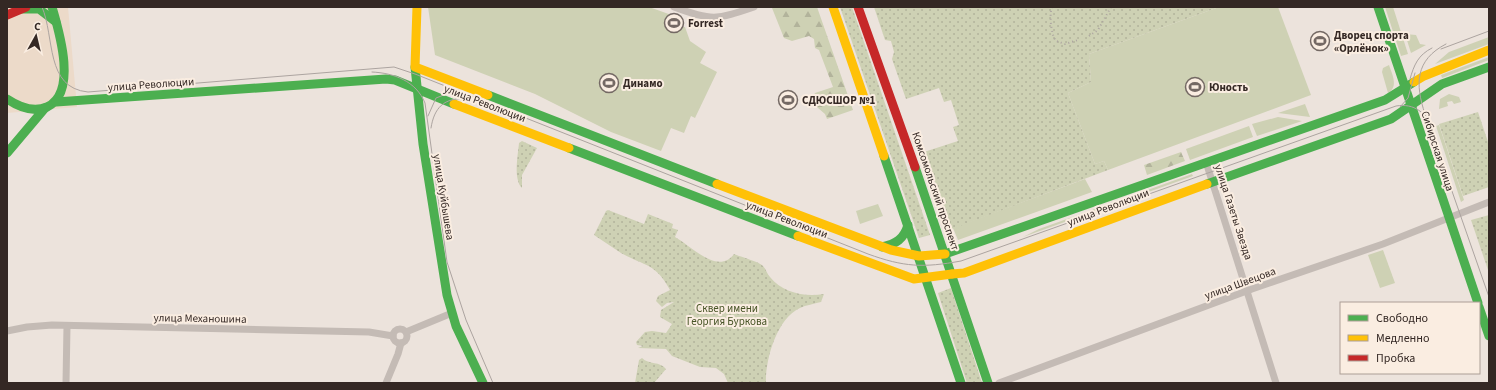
<svg xmlns="http://www.w3.org/2000/svg" width="1496" height="390" font-family="'Source Sans 3',sans-serif">
  <defs>
    <pattern id="forest-firs" width="22" height="20" patternUnits="userSpaceOnUse"><rect width="22" height="20" fill="#ced1b4"/><path d="M5 1l3.5 6h-7zM16 11l3.5 6h-7z" fill="#b2b39b"/></pattern>
    <pattern id="park-dots" width="8" height="8" patternUnits="userSpaceOnUse"><rect width="8" height="8" fill="#ced1b4"/><path d="M2 2h.1M6 6h.1" fill="none" stroke="#b2b39b" stroke-width="1.8" stroke-linecap="round"/></pattern>
  </defs>
  <rect width="100%" height="100%" fill="#ece3dc"/>
  <g fill="#ced1b4">
    <polygon points="428,7 649,7 680,18 682,27 685,27 690,41 706,52 700,63 717,72 695,118 691,116 684,133 671,128 661,151 611,132 535,94 435,55"/>
    <polygon points="1219,7 1278,7 1311,95 1108,170 1104,161 1095,164 1068,93 1091,82 1089,54"/>
    <polygon points="1385,7 1393,7 1408,54 1401,56"/>
    <polygon points="1405,34 1416,35 1420,44 1426,45 1411,53"/>
    <polygon points="1489,37 1489,44 1435,64 1449,52"/>
    <polygon points="1489,57 1489,60 1442,78 1441,75"/>
    <path d="M1389 65C1392 74 1399 87 1388 93L1382 72 1383 68Z"/>
    <polygon points="1449,94 1459,97 1461,102 1454,104 1452,101 1447,102 1448,106 1439,109 1440,99"/>
    <polygon points="1305,104 1310,117 1278,113"/>
    <polygon points="1278,117 1302,121 1257,136 1252,124"/>
    <polygon points="1439,125 1464,200 1461,202 1436,126"/>
    <polygon points="1249,126 1253,137 1190,160 1186,149"/>
    <polygon points="1192,174 1193,176 1023,237 1039,229"/>
    <polygon points="1085,179 1092,192 958,240 953,228"/>
    <polygon points="878,204 883,216 860,224 856,211"/>
    <polygon points="1383,250 1395,283 1380,288 1368,255"/>
  </g>
  <g fill="url(#forest-firs)">
    <polygon points="775,7 817,7 853,110 827,119 825,114 811,102 815,93 833,87 819,50 815,48 814,39 809,36 792,41 784,38 772,8"/>
    <polygon points="1181,152 1185,161 1147,175 1144,165"/>
  </g>
  <g fill="url(#park-dots)">
    <polygon points="840,7 852,7 930,235 919,238"/>
    <polygon points="874,7 1219,7 1089,54 1091,82 1068,93 1095,164 1104,161 1108,170 952,229 924,152 958,141 953,127 959,125 951,100 944,102 939,88 906,99 892,59 894,52 891,41 885,40"/>
    <polygon points="1478,112 1489,145 1489,187 1463,196 1439,124"/>
    <path d="M522 141 537 148 522 175V188C513 179 518 155 519 143Z"/>
    <path d="M608 210 644 224 648 214 673 224 672 228 678 230 675 237C690 245 718 276 734 254 741 257 760 262 763 266 766 269 767 274 770 277 783 293 804 297 824 294L821 302C814 304 806 305 800 308 777 318 765 360 766 383H728L724 374 716 368 700 367 672 356 666 349 638 348 643 346 637 345 636 342 645 332 652 331 666 333 672 324 660 317 661 310 674 302 667 303 662 307 656 301 658 296 670 290C656 263 644 266 621 253 612 247 603 241 594 235L606 211Z"/>
    <polygon points="1489,215 1489,273 1471,220"/>
    <polygon points="951,288 982,383 967,383 938,293"/>
    <path d="M642 358C649 365 660 361 666 369L654 383H635L639 360Z"/>
  </g>
  <polygon fill="#ecdac9" points="7,7 68,7 77,107 7,113"/>
  <g fill="none" stroke-linecap="round" stroke-linejoin="round">
    <g stroke="#c4bbb5" stroke-width="7">
      <path d="M674 7C712 21 716 20 754 7"/>
      <polyline points="1206,162 1276,383"/>
      <circle cx="400" cy="336" r="7"/>
      <polyline points="7,331 27,327 52,325 369,332 393,336"/>
      <polyline points="406,332 452,313"/>
      <polyline points="66,383 67,326"/>
      <polyline points="386,383 398,354 401,343"/>
      <polyline points="999,383 1252,289 1383,244 1489,202"/>
    </g>
    <g stroke="#4caf50" stroke-width="9">
      <polyline points="1378,7 1478,303"/>
      <polyline points="23,9 39,9 56,22"/>
      <polyline points="415,67 423,144 447,295 456,326 483,383"/>
      <polyline points="488,95 717,184"/>
      <path d="M7 99C19 107 33 113 47 107 78 93 59 31 52 7"/>
      <polyline points="56,102 386,79 395,80 454,104"/>
      <polyline points="569,148 798,236"/>
      <polyline points="7,153 45,108"/>
      <polyline points="884,156 961,383"/>
      <polyline points="915,167 988,383"/>
      <polyline points="1207,184 1391,119 1442,84 1489,67"/>
      <path d="M882 247C896 244 904 239 908 225"/>
      <polyline points="945,254 1385,100 1414,82"/>
      <polyline points="1479,307 1489,336"/>
    </g>
    <g stroke="#ffc107" stroke-width="9">
      <polyline points="417,7 415,67 488,95"/>
      <polyline points="833,7 884,156"/>
      <polyline points="1414,82 1424,76 1489,50"/>
      <polyline points="454,104 569,148"/>
      <polyline points="717,184 891,250 919,256 945,254"/>
      <polyline points="798,236 914,279 952,274"/>
      <path d="M952 274 964 273C1045 244 1126 213 1207 184"/>
    </g>
    <g stroke="#c62828" stroke-width="9">
      <polyline points="858,7 915,167"/>
      <polyline points="7,15 26,7"/>
    </g>
    <g stroke="#aca4a0" stroke-width="1">
      <path d="M42 7C55 37 45 88 88 92L394 67 415 74 868 254C904 267 923 268 961 261L1396 106C1415 103 1425 113 1434 128"/>
      <path d="M1446 44C1415 60 1415 84 1425 114L1489 297"/>
      <polyline points="1441,49 1489,31"/>
      <path d="M372 72C394 73 416 81 425 103L447 262 466 320 493 383"/>
      <path d="M1410 79C1414 65 1418 55 1432 48"/>
      <polyline points="1400,107 1408,98 1415,73"/>
      <polyline points="428,116 436,98 449,93 457,93"/>
      <path d="M431 128C434 108 444 97 466 99"/>
    </g>
    <g stroke="#aca4a0" stroke-width="2" stroke-dasharray="1 3" stroke-linecap="butt">
      <path d="M1052 7C1049 14 1051 35 1056 41L1065 44 1078 40"/>
      <polyline points="1089,36 1098,30 1111,7"/>
    </g>
  </g>
  <defs>
    <symbol id="stadium-ring" viewBox="-11 -11 22 22"><circle r="9.5" fill="#faede1" stroke="#746964" stroke-width="1.5"/><path d="M0-5a6.5 5 0 1 0 0 10a6.5 5 0 1 0 0-10ZM-3.5-1.8h7v3.6h-7Z" fill="#746964"/></symbol>
  </defs>
  <g fill-rule="evenodd">
    <use href="#stadium-ring" x="663" y="12" width="22" height="22"/>
    <use href="#stadium-ring" x="1309" y="30" width="22" height="22"/>
    <use href="#stadium-ring" x="598" y="72" width="22" height="22"/>
    <use href="#stadium-ring" x="1184" y="76" width="22" height="22"/>
    <use href="#stadium-ring" x="777" y="89" width="22" height="22"/>
  </g>
  <g text-anchor="middle" stroke-width="4" stroke-linejoin="round" paint-order="stroke">
    <g font-size="11" font-weight="bold" fill="#342824" stroke="#faede1" text-anchor="start">
      <text x="688" y="27">Forrest</text>
      <text x="1334" y="39">Дворец спорта<tspan x="1334" dy="13">«Орлёнок»</tspan></text>
      <text x="623" y="87">Динамо</text>
      <text x="1209" y="91">Юность</text>
      <text x="802" y="104">СДЮСШОР №1</text>
    </g>
    <g font-size="11" fill="#342824" stroke="#faede1">
      <text transform="translate(151 84) rotate(-4)" y="4">улица Революции</text>
      <text transform="translate(485 103) rotate(21)" y="4">улица Революции</text>
      <text transform="translate(1438 151) rotate(72)" y="4">Сибирская улица</text>
      <text transform="translate(936 191) rotate(71)" y="4">Комсомольский проспект</text>
      <text transform="translate(444 197) rotate(81)" y="4">улица Куйбышева</text>
      <text transform="translate(1108 207) rotate(-21)" y="4">улица Революции</text>
      <text transform="translate(1234 212) rotate(72)" y="4">улица Газеты Звезда</text>
      <text transform="translate(787 219) rotate(21)" y="4">улица Революции</text>
      <text transform="translate(1240 283) rotate(-20)" y="4">улица Швецова</text>
      <text transform="translate(200 318) rotate(1)" y="4">улица Механошина</text>
    </g>
    <g font-size="11" fill="#475426" stroke="#faede1">
      <text x="727" y="312">Сквер имени<tspan x="727" dy="13">Георгия Буркова</tspan></text>
    </g>
  </g>
  <rect width="1496" height="390" fill="none" stroke="#342824" stroke-width="16"/>
  <rect x="1340" y="302" width="140" height="72" fill="#faede1" stroke="#ab9e95"/>
  <rect x="1348" y="315" width="20" height="6" fill="#4caf50" stroke="#ab9e95"/>
  <text x="1376" y="322" font-size="12" fill="#342824">Свободно</text>
  <rect x="1348" y="335" width="20" height="6" fill="#ffc107" stroke="#ab9e95"/>
  <text x="1376" y="342" font-size="12" fill="#342824">Медленно</text>
  <rect x="1348" y="355" width="20" height="6" fill="#c62828" stroke="#ab9e95"/>
  <text x="1376" y="362" font-size="12" fill="#342824">Пробка</text>
  <g transform="translate(36 36) rotate(8)" stroke="#faede1" stroke-width="3" paint-order="stroke">
  <path d="M0-3L7 15L0 10L-7 15Z" fill="#342824"/>
  <text y="-6" font-size="11" font-weight="bold" text-anchor="middle" fill="#342824">С</text>
  </g>
</svg>
